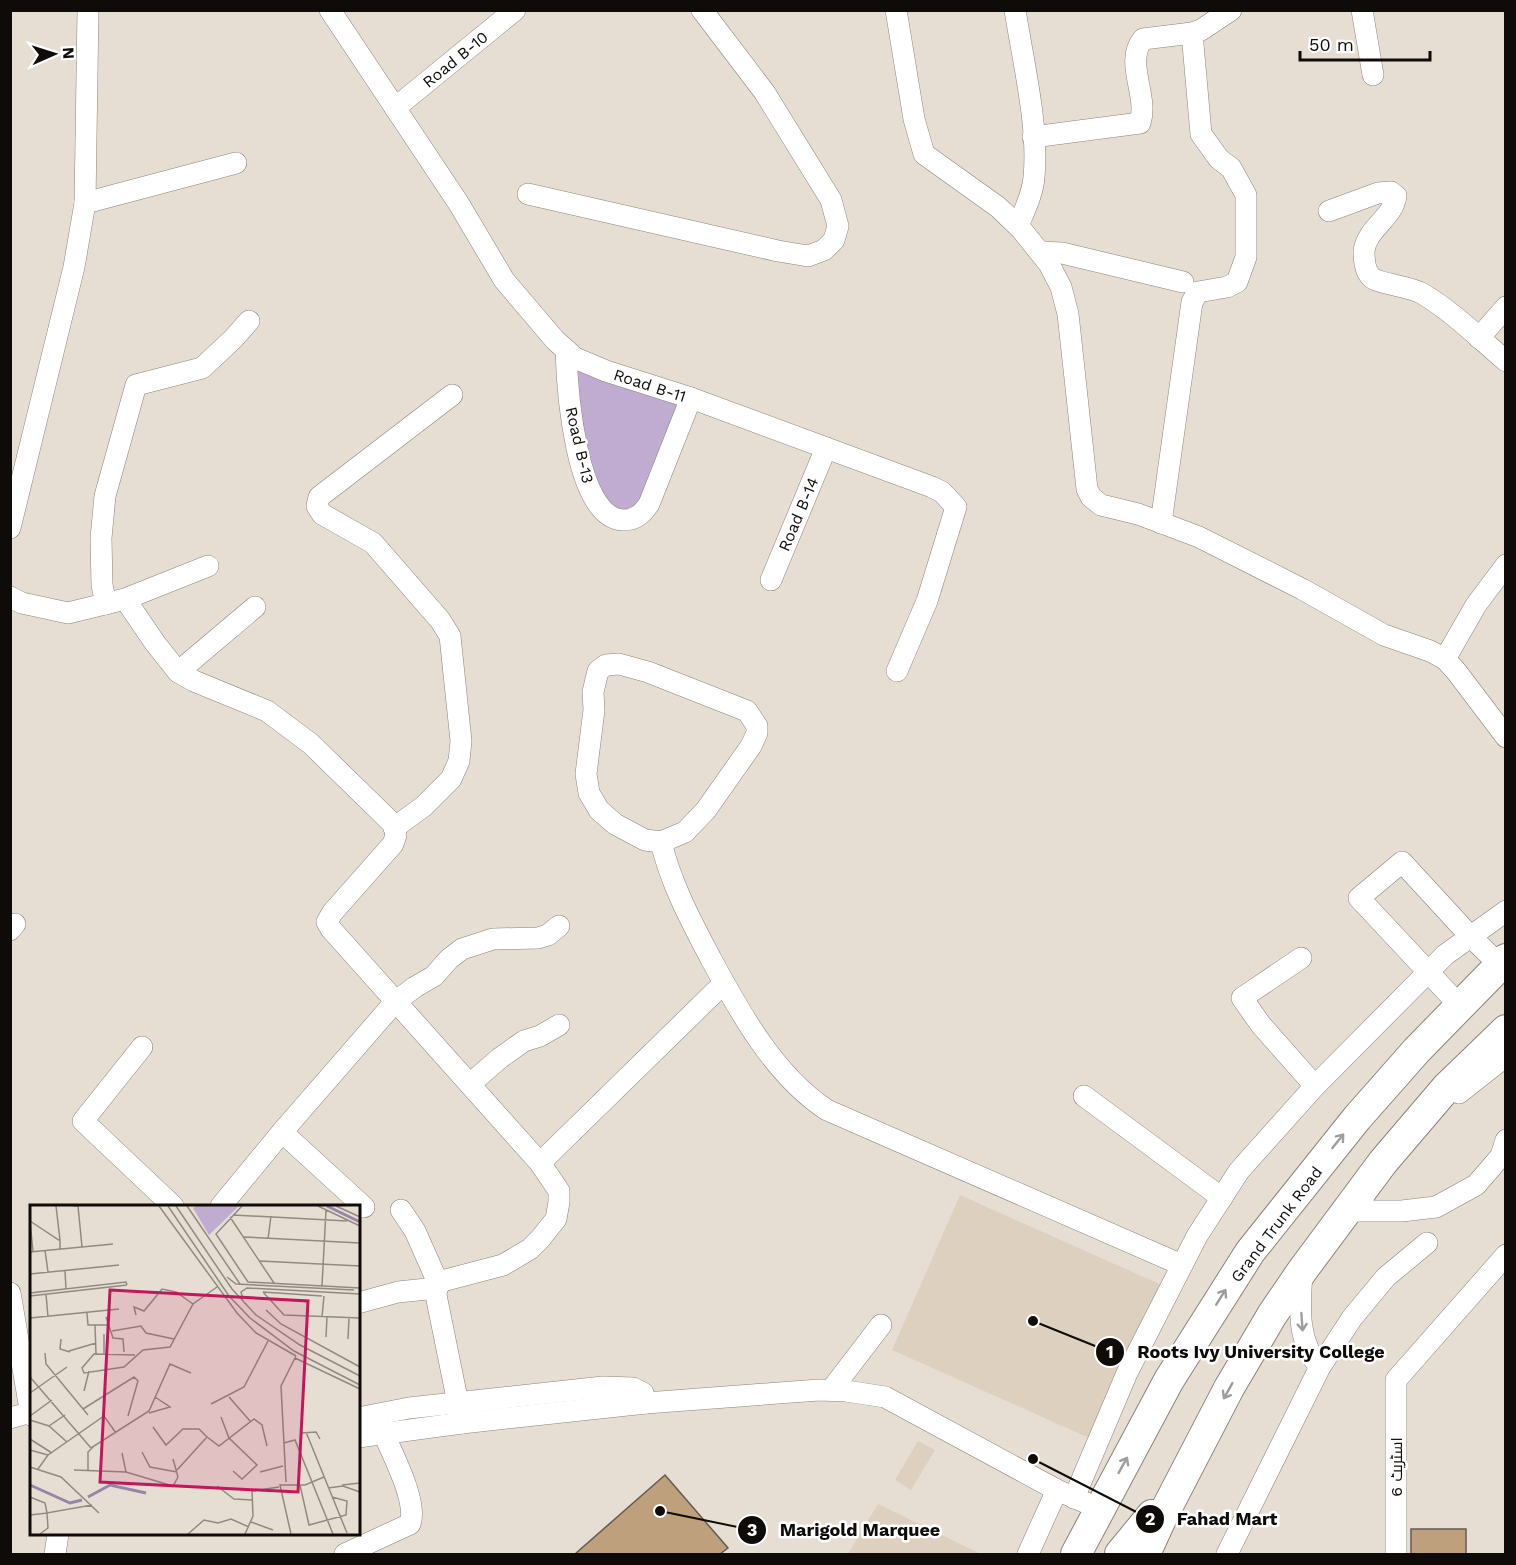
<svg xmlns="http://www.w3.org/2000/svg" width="1516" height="1565" font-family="'Work Sans',Cairo,sans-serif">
  <rect width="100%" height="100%" fill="#e7ded3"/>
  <g fill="#ded0bf">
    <polygon points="960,1195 1175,1291 1107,1446 892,1350"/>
    <polygon points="918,1441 935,1450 911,1490 895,1480"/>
    <polygon points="878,1504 981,1554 848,1554"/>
  </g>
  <polygon fill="#c1acd1" points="575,361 686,399 646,502 616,517 581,451"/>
  <g fill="#bea07d" stroke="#635b51" stroke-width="1.5">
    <polygon points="665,1475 728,1548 720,1554 575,1554"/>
    <rect x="1411" y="1529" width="55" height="25"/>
  </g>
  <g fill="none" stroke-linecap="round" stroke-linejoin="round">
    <defs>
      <g id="minor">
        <polyline points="330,10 459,204 504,280 555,340 575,358 606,371 691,398 932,487 942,492 956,507 927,601 897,671"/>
        <polyline points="896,10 914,119 924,154 998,207 1021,229 1049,264 1061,287 1068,314 1087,489 1091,497 1101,505 1138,514 1199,537 1302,589 1384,635 1430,651 1445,659 1456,671 1506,737"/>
        <path d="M1015 10C1023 61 1039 127 1034 177 1033 194 1024 211 1018 226"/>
        <polyline points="1362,10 1373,75"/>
        <polyline points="395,108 515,10"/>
        <path d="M1033 137 1140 123C1149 96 1124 62 1143 39L1192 33 1201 30 1231 10"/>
        <polyline points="528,194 778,251 808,256 824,250 834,240 838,226 831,200 765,93 702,10"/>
        <polyline points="85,203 236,163"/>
        <path d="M1329 211 1378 193 1391 192 1396 196C1393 218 1367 228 1364 251 1364 259 1365 271 1371 277 1378 284 1410 286 1423 294 1453 312 1479 338 1506 361"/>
        <polyline points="1041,252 1062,253 1183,282"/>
        <polyline points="1479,338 1506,307"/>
        <path d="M566 350C567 386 575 518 623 520 636 520 642 514 649 504L691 398"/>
        <polyline points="1161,523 1192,302 1198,292 1227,287 1237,282 1246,257 1246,195 1231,168 1219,159 1201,134 1192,33"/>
        <polyline points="10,528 74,267 85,203 88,10"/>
        <polyline points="771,580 826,448"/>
        <polyline points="10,597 22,603 68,613 125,599 208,566"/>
        <polyline points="125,599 155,643 178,672 194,681 267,711 311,744 394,825 396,835 393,844 332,913 327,922 331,929 540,1163 559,1191 559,1202 556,1219 540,1239 530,1249 503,1265 442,1281 437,1288 436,1295 462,1423"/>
        <polyline points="106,604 102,585 101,538 105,496 136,385 202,368 233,339 249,321"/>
        <polyline points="1445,659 1476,605 1506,565"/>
        <polygon points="619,664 648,672 747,711 757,726 757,733 751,746 706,810 685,832 661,842 645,840 615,824 599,810 589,793 586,774 594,710 593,692 598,671 606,665"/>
        <polyline points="178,672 255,607"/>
        <polyline points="394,828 424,806 451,779 459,761 461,741 450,636 440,620 373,543 322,514 317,506 319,497 452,395"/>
        <path d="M661 842C671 884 691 921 711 959 740 1013 775 1076 827 1110L1182 1265"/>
        <polyline points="10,930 15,924"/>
        <polyline points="1301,958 1242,998 1261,1025 1315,1086"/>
        <polyline points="1460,1006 1359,898 1402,862 1471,937 1500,965"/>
        <polyline points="142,1047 83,1121 173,1206"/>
        <polyline points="470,1084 500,1058 524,1041 540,1036 559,1025"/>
        <polyline points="1459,1093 1506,1056"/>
        <polyline points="1084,1096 1222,1198"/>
        <polyline points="282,1132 364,1207"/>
        <polyline points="540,1163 724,983"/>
        <polyline points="221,1206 282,1132 395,1002 415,987 434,976 449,959 462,949 493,939 538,938 548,935 559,926"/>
        <polyline points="401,1210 415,1231 439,1285"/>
        <polyline points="1347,1211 1402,1211 1436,1207 1476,1185 1501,1156 1506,1140"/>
        <path d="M1302 1272C1300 1305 1296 1341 1320 1367"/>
        <polyline points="10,1293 31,1415"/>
        <polyline points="358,1303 398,1292 437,1288"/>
        <polyline points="832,1389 881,1325"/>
        <polyline points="10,1418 28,1413 32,1415"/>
        <polyline points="358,1418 409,1408 603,1387 633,1388 643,1393 646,1403"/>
        <polyline points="358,1437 462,1423 646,1403 819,1390 846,1391 885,1397 1057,1490 1100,1509"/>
        <polyline points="1074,1498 1127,1373 1197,1236 1239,1171 1315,1086 1445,955 1506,911"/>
        <polyline points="55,1554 58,1534"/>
        <path d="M345 1554 410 1524C418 1502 393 1456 384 1434"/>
        <polyline points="1028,1554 1057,1490"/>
        <polyline points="1227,1554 1320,1367 1352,1318 1386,1277 1427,1243"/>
        <polyline points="1396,1554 1396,1380 1506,1255"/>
      </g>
      <g id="highway">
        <polyline points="1076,1554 1169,1380 1250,1252 1357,1118 1417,1050 1506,959"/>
        <polyline points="1120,1554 1152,1515"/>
        <polyline points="1145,1554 1161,1519 1229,1388 1272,1315 1302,1271 1383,1162 1447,1087 1506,1030"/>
      </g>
    </defs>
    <use href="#minor" stroke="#8c8379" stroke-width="22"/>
    <use href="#highway" stroke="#8c8379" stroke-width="32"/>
    <use href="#minor" stroke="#fff" stroke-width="21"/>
    <use href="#highway" stroke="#fff" stroke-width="30"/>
  </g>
  <defs><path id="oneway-shaft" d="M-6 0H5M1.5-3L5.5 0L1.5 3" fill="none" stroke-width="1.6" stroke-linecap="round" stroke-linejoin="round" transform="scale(1.5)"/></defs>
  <g stroke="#9f9d9c">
    <use href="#oneway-shaft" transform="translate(1338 1141) rotate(-51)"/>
    <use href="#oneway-shaft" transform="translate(1221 1297) rotate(-58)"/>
    <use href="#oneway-shaft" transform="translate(1302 1322) rotate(86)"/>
    <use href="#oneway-shaft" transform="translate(1228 1391) rotate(119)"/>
    <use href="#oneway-shaft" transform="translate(1123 1465) rotate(-61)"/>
  </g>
  <g text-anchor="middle" stroke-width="5" stroke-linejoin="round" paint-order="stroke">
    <g font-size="16" fill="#0e0b08" stroke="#fff">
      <text transform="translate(455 59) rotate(-39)" y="6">Road B-10</text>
      <text transform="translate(650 385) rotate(18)" y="6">Road B-11</text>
      <text transform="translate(580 445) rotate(77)" y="6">Road B-13</text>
      <text transform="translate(798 514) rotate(-67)" y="6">Road B-14</text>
      <text transform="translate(1276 1224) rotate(-53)" y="6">Grand Trunk Road</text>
      <text transform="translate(1396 1467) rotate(-90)" y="6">اسٹریٹ 6</text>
    </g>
  </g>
  <g transform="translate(30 1205)">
    <rect width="330" height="330" fill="#e7ded3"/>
    <path d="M166 1H209L179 30 163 3Z" fill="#c1acd1"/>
    <path fill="none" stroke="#9984a9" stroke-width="3" d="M297 1 330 17M0 280 40 298 52 295M58 292 80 280 116 288"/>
    <path fill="none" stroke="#908a82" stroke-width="1.5" d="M26 1 30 35M43 1H48L52 42M129 1 207 108 226 128 266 151M138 1 199 91 220 113 264 146 330 180M146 1 202 84 226 110 270 140 330 171M157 1 210 79M212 1 186 29 218 77 330 83M288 1 330 21M306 1 330 12M203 10 317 16M200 12 244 78M0 16 30 36V44M0 17 3 46M214 32 330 38M238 34 241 11M15 45 18 67M0 47 83 39M230 56 330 61M35 66 36 84M0 69 89 60M197 72 206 79 324 85M292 81 296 5M233 87 254 110 330 113M233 87 292 91M0 88 96 77 97 80M16 89 18 112M0 91 97 80M213 94 211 87 217 83 330 89M236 105 251 119 330 162M57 108 58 120H79M106 110 104 102 114 106 132 84 146 87 163 99M76 112 83 133 93 134 94 147M292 112 294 91M0 113 89 104M65 120 66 149M82 126 111 121 116 128 144 134M74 129V149M296 132 297 112M31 134 30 144 40 147M318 134 319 113M39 146 66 138M15 148 16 159 58 210M105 150 64 149 52 163 54 168 94 162 113 145 140 142 163 99 187 82M265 153 330 184M0 172 61 243 119 206 140 159 161 168M54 186 59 166M0 188 37 162M199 192 220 216M181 199 214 182 238 136M53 204 104 172 108 176 98 211M119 208 140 202 125 192M0 211 22 195M191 212 199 233 227 260 212 274 203 266M0 215 19 221 37 237M19 221 35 210M123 222 136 240 153 224H169L177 232M276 227 317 328M271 228 286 227 290 234M0 234 22 248M254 238 265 235 303 329M0 245 18 250M112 247 120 262 147 267M92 248 96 267M0 262 31 272 69 308M8 264 18 250 74 211 86 228M44 265 96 267 143 281 148 272 143 254M58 265V247L63 242M147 265 177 232 189 241 224 214 232 220 237 241M230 267 253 261M256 277 251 181 266 151M270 280 279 320 316 310 317 296 302 292M312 280 330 278M187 281 204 294 222 295M298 283 313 281 330 287M0 292 15 298 17 308 62 300M0 310 17 308 18 323 10 329M221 317 243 325M158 329 174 315 188 318 201 314 219 322M215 329 223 311 222 286 249 282M261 329 250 280H275L294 272"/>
    <path fill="#c2185b" fill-opacity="0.15" stroke="#c2185b" stroke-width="3" d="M80 85 278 96 268 287 70 277Z"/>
    <rect width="330" height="330" fill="none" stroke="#0e0b08" stroke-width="3"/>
  </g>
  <path fill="none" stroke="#0e0b08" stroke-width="2" d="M1033 1321L1110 1352M1033 1459L1150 1519M660 1511L752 1530"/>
  <g fill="#0e0b08" stroke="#fff" stroke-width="2">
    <circle cx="1033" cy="1321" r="6"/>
    <circle cx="1033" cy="1459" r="6"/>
    <circle cx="660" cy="1511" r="6"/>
    <circle cx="1110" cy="1352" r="15"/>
    <circle cx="1150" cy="1519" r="15"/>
    <circle cx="752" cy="1530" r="15"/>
  </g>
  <g font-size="18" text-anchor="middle" font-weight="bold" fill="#fff">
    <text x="1110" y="1358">1</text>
    <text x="1150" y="1525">2</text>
    <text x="752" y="1536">3</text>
  </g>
  <g font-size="18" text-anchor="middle" font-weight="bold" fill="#0e0b08" stroke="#fff" stroke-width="5" stroke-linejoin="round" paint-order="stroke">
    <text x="1261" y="1358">Roots Ivy University College</text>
    <text x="1227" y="1525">Fahad Mart</text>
    <text x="860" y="1536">Marigold Marquee</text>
  </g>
  <rect width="1516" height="1565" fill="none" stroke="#0e0b08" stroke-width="24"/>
  <g transform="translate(54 54) rotate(87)" stroke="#ffffff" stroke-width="4.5" paint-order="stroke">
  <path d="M0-4.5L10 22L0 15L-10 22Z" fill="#0e0b08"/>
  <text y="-9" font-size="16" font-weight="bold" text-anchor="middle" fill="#0e0b08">N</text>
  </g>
  <path d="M1300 51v9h130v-9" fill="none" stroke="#0e0b08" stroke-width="3"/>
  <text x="1309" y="51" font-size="18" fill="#0e0b08" stroke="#ffffff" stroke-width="4.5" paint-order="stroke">50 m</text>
</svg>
